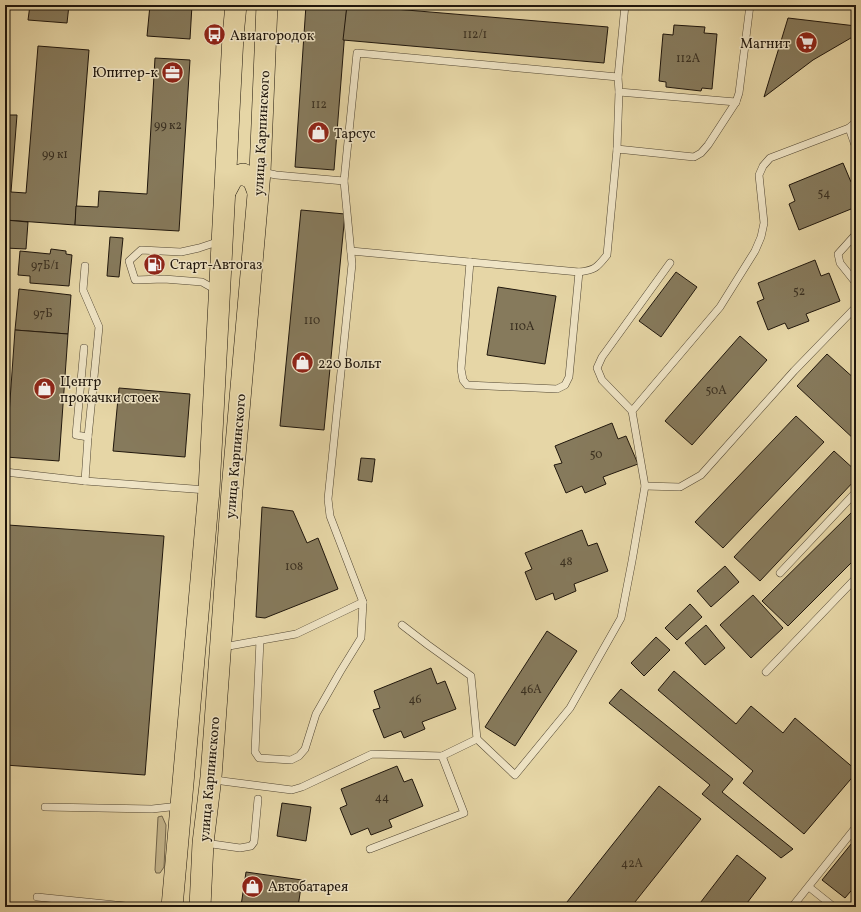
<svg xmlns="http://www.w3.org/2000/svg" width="861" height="912" font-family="Vollkorn,serif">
  <rect width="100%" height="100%" fill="#e6d6a6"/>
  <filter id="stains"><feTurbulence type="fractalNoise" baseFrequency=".005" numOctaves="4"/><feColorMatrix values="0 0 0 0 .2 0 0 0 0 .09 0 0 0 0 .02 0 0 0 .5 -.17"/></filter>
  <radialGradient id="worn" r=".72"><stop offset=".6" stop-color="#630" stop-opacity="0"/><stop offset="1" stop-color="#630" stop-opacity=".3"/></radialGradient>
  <polygon fill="#c4b58c" stroke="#72664c" points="162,816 166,825 164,867 160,873 156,873 155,870 158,817"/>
  <g fill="#867a5c" stroke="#1f160c">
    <polygon points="30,5 69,5 67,23 28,20"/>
    <polygon points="150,5 192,5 190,39 147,36"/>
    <polygon points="306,5 347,5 334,170 295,167"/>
    <polygon points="347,5 608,27 604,63 343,40"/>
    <polygon points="788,18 856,26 856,35 813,60 764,97"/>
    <polygon points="674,25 705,27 704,33 717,34 712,89 702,88 701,91 666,87 666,82 659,81 663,34 673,35"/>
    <polygon points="38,46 89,50 75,225 5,220 5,115 17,115 11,192 26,193"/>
    <polygon points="155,58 190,60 179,231 75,225 76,206 98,207 99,191 147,194"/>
    <polygon points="843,163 851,182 856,180 856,207 799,230 789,204 795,201 789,185"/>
    <polygon points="301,210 345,214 324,430 280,426"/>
    <polygon points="5,220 28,222 26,249 5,248"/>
    <polygon points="110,237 123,238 119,277 107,276"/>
    <polygon points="51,249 66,251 66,254 72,255 69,286 30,283 30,276 18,275 20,251 50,254"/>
    <polygon points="815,260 821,276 829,273 840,301 806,314 809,321 788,329 785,323 768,330 757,302 764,299 758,283"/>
    <polygon points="676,272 697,287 661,337 639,321"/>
    <polygon points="498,287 556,296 545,364 487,355"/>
    <polygon points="19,289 71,295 68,334 15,330"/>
    <polygon points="15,330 68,334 59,461 6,457"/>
    <polygon points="740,336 767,360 692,445 665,421"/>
    <polygon points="827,354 856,380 856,441 797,386"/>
    <polygon points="119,388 190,394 185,457 113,451"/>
    <polygon points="796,416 824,442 723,548 695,522"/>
    <polygon points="612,423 618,439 626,436 638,464 603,477 606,484 585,493 582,486 566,493 554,465 562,463 555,446"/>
    <polygon points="834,451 856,471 856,479 760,581 734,557"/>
    <polygon points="361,458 375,459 372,482 358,480"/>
    <polygon points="262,507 293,511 307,543 318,538 338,589 265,618 256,617"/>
    <polygon points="856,508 856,558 788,626 762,601"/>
    <polygon points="8,525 164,536 145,775 5,765 5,567"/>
    <polygon points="582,530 588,546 597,543 608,571 574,584 576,591 555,600 553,593 536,600 525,572 532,569 525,553"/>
    <polygon points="725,566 739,582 711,607 697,591"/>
    <polygon points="753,595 783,628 751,658 720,625"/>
    <polygon points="690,604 702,617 677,640 665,628"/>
    <polygon points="706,625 725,648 705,665 685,643"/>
    <polygon points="547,631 577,651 515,746 485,727"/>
    <polygon points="656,637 670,650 644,676 631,663"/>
    <polygon points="431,668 437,684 445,681 456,709 422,722 425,729 404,738 401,731 384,738 373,710 380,708 374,691"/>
    <polygon points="674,671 736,724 751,706 783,733 795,718 856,770 856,773 804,834 743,783 753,771 658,690"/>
    <polygon points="621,689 733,779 722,792 793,849 781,858 702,794 710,785 609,703"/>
    <polygon points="397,766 404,782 412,779 423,806 389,820 392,827 371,835 368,828 351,835 340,808 347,805 341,789"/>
    <polygon points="659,786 701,819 631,907 563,907"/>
    <polygon points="282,803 311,807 306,841 277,836"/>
    <polygon points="856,838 856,885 845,898 822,880"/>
    <polygon points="737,855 766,878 744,907 697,907"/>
    <polygon points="246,872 302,880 298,907 249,907 241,906"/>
  </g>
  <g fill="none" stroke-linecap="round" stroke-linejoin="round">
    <defs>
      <g id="lane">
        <polyline points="618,77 619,92 736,102"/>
        <polyline points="856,122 849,128 856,148"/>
        <polyline points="617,149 619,92"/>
        <polyline points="262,172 276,175 344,181 357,53 618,77 625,5"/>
        <polyline points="344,181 352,264 328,499 330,516 363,602"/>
        <polyline points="856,234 838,254 840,263 856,283"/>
        <path d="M351 251 579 272C596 270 597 267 607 255L617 149 694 157 701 153 708 145 736 102 739 93 750 5"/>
        <polyline points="470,262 461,369 463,380 467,385 557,389 565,385 569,377 579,272"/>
        <polyline points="85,266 83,290 99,327 88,437 85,481"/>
        <polyline points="218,291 202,282 164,279 135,280 129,261 141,250 181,252 199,248 220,241"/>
        <polyline points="84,348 76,435 88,437"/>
        <polyline points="632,411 602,380 597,368 602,357 670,263"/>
        <polyline points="5,472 85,481 207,490"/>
        <polyline points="645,486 680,487 701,475 794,371 856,307"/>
        <polyline points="780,573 856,492"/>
        <polyline points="229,646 296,634 363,602 361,638 340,672 316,714 305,749 299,756 291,760 259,758 255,752 260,640"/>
        <polyline points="766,672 856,578"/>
        <polyline points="477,739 515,775 570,708 621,618 632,561 645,486 632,411 720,307 755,251 761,237 764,223 759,175 763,166 770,158 849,128"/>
        <polyline points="213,778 222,781 292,790 302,787 372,754 442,756 477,739 471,676 428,645 402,625"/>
        <polyline points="45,807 152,809 179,806"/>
        <polyline points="205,843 240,848 251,846 254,842 258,799"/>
        <polyline points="370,849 464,813 442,756"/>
        <polyline points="809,887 834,907"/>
        <polyline points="37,897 135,907"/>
        <polyline points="792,907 856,827"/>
      </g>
      <g id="primary">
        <polyline points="225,192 233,177 243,174 253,179 258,192"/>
        <polyline points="172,907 209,490 233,36 236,5"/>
        <polyline points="200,907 203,843 211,777 232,490 260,172 267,5"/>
      </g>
    </defs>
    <use href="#lane" stroke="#514632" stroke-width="8"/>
    <use href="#primary" stroke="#1f160c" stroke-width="22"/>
    <use href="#lane" stroke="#efe4c5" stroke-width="7"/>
    <use href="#primary" stroke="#e6d6a6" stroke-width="21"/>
  </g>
  <defs>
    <symbol id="bus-disc" viewBox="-11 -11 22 22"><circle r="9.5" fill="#8f2418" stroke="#efe4c5"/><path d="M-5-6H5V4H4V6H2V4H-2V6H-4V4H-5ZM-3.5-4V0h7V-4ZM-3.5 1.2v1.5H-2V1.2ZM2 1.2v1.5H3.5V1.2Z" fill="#fff"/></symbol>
    <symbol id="supermarket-disc" viewBox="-11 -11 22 22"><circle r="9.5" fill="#8f2418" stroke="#efe4c5"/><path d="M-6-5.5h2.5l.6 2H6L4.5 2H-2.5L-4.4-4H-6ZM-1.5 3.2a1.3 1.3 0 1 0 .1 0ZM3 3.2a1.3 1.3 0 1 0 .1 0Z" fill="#fff"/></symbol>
    <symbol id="office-disc" viewBox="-11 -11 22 22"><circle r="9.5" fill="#8f2418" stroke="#efe4c5"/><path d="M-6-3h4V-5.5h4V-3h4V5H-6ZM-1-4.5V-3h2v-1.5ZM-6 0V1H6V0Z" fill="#fff"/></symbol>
    <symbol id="shop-disc" viewBox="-11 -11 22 22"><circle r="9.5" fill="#8f2418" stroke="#efe4c5"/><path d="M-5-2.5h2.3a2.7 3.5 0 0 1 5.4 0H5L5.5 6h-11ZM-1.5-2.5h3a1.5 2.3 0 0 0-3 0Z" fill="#fff"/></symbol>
    <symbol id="fuel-disc" viewBox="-11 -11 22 22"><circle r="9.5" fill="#8f2418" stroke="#efe4c5"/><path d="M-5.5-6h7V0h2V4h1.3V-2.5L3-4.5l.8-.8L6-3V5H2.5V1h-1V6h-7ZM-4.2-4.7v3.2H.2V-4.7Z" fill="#fff"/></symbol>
  </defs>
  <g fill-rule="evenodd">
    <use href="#bus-disc" x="202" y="22" width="25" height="25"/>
    <use href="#supermarket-disc" x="794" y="30" width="25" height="25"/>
    <use href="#office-disc" x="160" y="60" width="25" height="25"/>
    <use href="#shop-disc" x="306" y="120" width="25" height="25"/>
    <use href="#fuel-disc" x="142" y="252" width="25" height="25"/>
    <use href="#shop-disc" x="290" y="350" width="25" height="25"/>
    <use href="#shop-disc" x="32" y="376" width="25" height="25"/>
    <use href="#shop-disc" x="240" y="874" width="25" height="25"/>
  </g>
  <g text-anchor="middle" stroke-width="3" stroke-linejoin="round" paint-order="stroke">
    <g font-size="12" fill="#392f20">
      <text x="475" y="38">112/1</text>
      <text x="688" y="62">112А</text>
      <text x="319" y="108">112</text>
      <text x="168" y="129">99 к2</text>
      <text x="55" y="158">99 к1</text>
      <text x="824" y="197">54</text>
      <text x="45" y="269">97Б/1</text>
      <text x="799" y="295">52</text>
      <text x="43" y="317">97Б</text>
      <text x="312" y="324">110</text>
      <text x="522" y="330">110А</text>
      <text x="716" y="394">50А</text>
      <text x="596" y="458">50</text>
      <text x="566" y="565">48</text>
      <text x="294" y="570">108</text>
      <text x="531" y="693">46А</text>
      <text x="415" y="703">46</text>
      <text x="382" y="801">44</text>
      <text x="632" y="867">42А</text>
    </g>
    <g font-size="14" fill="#1f160c" stroke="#efe4c5" text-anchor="start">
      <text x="230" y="40">Авиагородок</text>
      <text x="790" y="48" text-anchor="end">Магнит</text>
      <text x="158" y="77" text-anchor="end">Юпитер-к</text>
      <text x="334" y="138">Тарсус</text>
      <text x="170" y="269">Старт-Автогаз</text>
      <text x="318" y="368">220 Вольт</text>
      <text x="60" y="386">Центр<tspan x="60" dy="16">прокачки стоек</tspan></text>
      <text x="268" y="891">Автобатарея</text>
    </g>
    <g font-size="14" fill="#1f160c" stroke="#efe4c5">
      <text transform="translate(261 133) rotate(-87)" y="5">улица Карпинского</text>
      <text transform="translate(235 456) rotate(-85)" y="5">улица Карпинского</text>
      <text transform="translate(209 779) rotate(-85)" y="5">улица Карпинского</text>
    </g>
  </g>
  <rect width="861" height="912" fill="none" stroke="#e6d6a6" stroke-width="20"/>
  <rect x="6" y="6" width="849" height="900" fill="none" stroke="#1f160c" stroke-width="2"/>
  <rect x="10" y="10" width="841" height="892" fill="none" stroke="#1f160c"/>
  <rect width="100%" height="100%" filter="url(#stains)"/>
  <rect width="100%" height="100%" fill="url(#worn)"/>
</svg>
